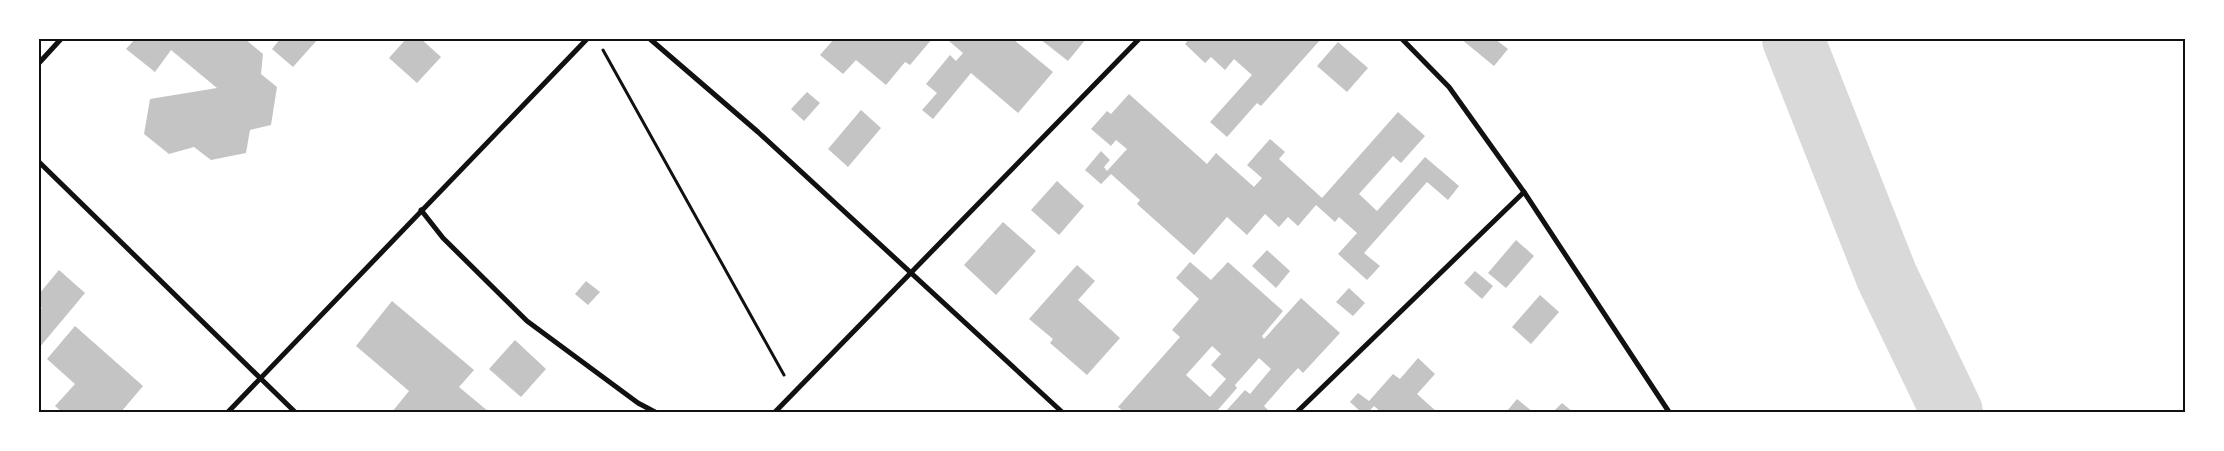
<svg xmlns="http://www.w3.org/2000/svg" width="2224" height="451" font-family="Merriweather,serif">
  <rect width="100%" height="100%" fill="#fff"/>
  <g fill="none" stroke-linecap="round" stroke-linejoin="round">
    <polyline stroke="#d9d9d9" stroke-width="62" points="1793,39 1887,277 1952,412"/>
  </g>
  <g fill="#c4c4c4" fill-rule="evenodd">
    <polygon points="135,39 245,39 263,54 261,74 277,87 271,125 250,130 246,153 211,160 194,147 169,154 144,134 150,99 217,88 171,50 155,72 126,49"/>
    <polygon points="280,39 318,39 293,67 272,49"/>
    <polygon points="406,39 421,39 441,57 417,83 389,58"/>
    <polygon points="834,39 932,39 910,65 905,62 886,85 856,60 843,74 820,55"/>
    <polygon points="951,39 1013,39 1053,72 1018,113 971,73 933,119 922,110 937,93 926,84 950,55 956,61 963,53 949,41"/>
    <polygon points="1040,39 1086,39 1068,61"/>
    <polygon points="1189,39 1321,39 1261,106 1257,103 1227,137 1210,122 1252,75 1234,59 1225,70 1211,57 1205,63 1185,44"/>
    <polygon points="1461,39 1495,39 1508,49 1494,66"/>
    <polygon points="1338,42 1368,68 1347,92 1317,66"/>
    <polygon points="807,92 820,103 804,121 791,109"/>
    <polygon points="1129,94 1207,164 1216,153 1254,187 1262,178 1247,165 1270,139 1285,152 1279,159 1322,198 1398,112 1425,136 1401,163 1393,156 1359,194 1377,211 1425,157 1459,186 1448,200 1427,182 1364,253 1380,266 1367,280 1338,254 1357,233 1339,217 1335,222 1316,205 1298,226 1288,217 1279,227 1265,214 1247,235 1227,217 1194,255 1137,204 1140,200 1111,174 1101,184 1085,170 1101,151 1110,160 1104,167 1107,171 1127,149 1116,140 1111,146 1091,129 1107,111 1111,114"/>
    <polygon points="861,110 881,128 848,167 828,149"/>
    <polygon points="1057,181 1084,206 1059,235 1031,210"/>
    <polygon points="1003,222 1036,251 996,295 964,265"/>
    <polygon points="1516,240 1534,256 1506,288 1488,273"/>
    <polygon points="1267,250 1290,271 1276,288 1252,266"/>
    <path d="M1190 262 1211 280 1228 262 1283 311 1262 336 1264 339 1301 298 1340 333 1303 373 1298 368 1285 382 1264 406 1269 411 1268 412H1225L1245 390 1250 394 1271 369 1259 358 1235 385 1237 388 1216 412H1124L1118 407 1180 337 1172 330 1199 299 1176 278ZM1212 346 1221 354 1211 365 1226 379 1210 397 1186 375Z"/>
    <polygon points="1077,265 1095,281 1078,300 1120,338 1087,375 1050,343 1053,339 1029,319"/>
    <polygon points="59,270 85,293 39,348 39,312 42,308 39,306 39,294"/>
    <polygon points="1475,271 1493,286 1482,299 1464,283"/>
    <polygon points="586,281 600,292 588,305 575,294"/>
    <polygon points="1349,288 1365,303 1353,316 1336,302"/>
    <polygon points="1540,295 1559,312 1531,344 1512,327"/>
    <polygon points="392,301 474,370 459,387 489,412 392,412 409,391 356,346"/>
    <polygon points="75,326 143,386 121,412 62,412 55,406 75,384 47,359"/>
    <polygon points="515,340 546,369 521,397 489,369"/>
    <polygon points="1418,358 1435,374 1417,394 1437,412 1381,412 1374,406 1368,412 1361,412 1350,402 1358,393 1369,401 1393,374 1400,379"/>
    <polygon points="1517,399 1533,412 1508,412 1507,411"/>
    <polygon points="1562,403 1573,412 1553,412"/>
  </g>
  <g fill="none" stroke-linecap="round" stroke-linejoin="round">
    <polyline stroke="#111" stroke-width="3" points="603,50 784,375"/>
    <g stroke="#111" stroke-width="5">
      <polyline points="650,39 758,132 1062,412"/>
      <polyline points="1402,39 1449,87 1524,192 1669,412"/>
      <polyline points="39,63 61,39"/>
      <polyline points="39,162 295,412"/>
      <polyline points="421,210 443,238 527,321 638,403 655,412"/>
      <polyline points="228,412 587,39"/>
      <polyline points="775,412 1139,39"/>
      <polyline points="1297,412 1524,192"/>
    </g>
  </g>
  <rect width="2224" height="451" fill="none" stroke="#ffffff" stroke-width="80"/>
  <rect x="40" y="40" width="2144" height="371" fill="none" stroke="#111" stroke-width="2"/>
</svg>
